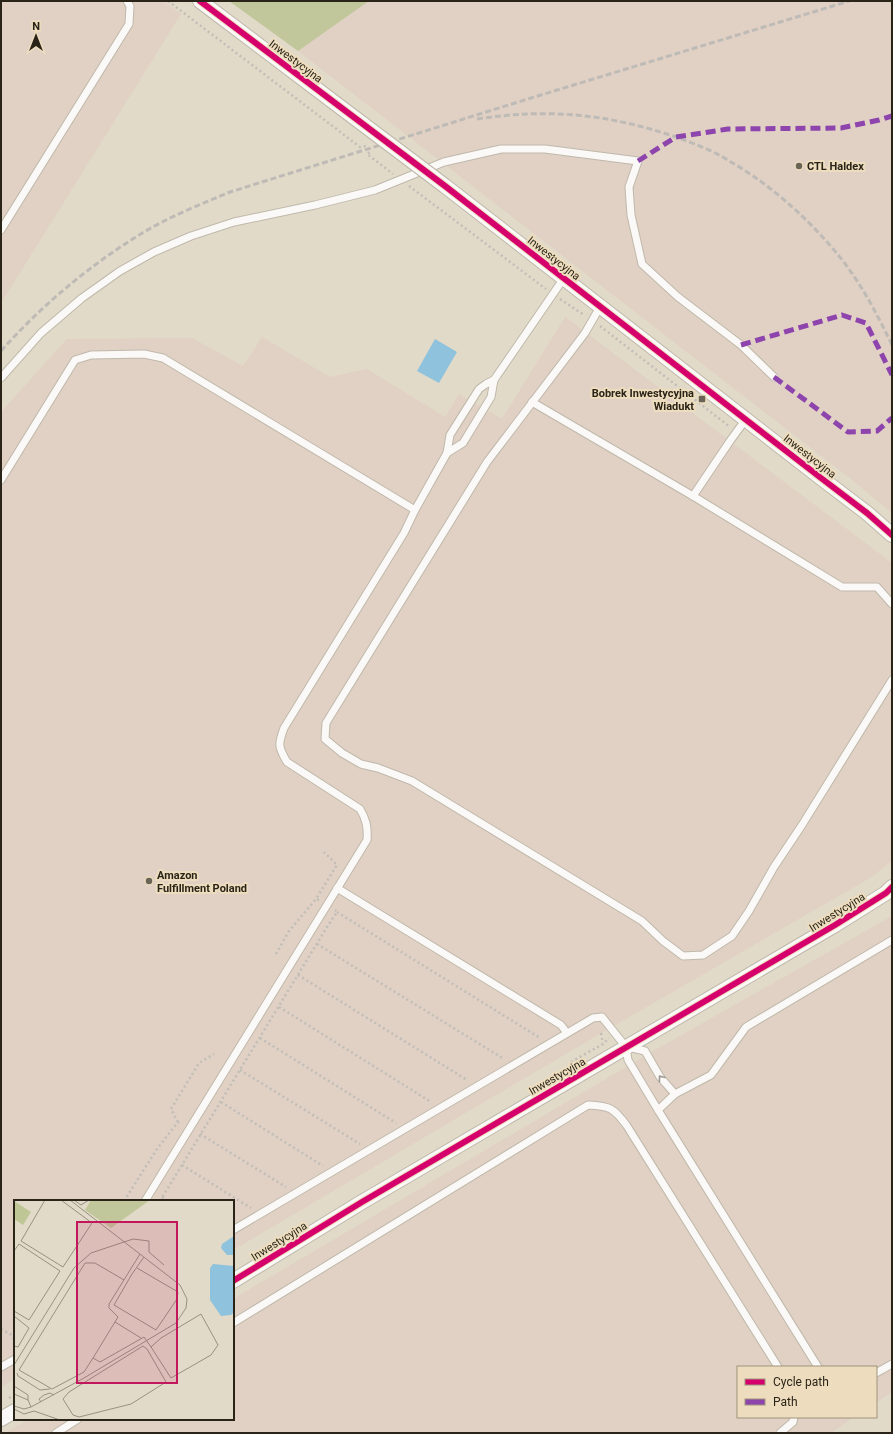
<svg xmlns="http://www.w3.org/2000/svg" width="893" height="1434" font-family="Roboto,sans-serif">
  <rect width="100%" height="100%" fill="#e2dac8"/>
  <g fill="#e1d0c4">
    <polygon points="1,1 163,1 181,14 1,303"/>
    <polygon points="369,1 892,1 892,513 851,479 298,51"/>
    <polygon points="565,317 892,563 892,861 870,878 598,1035 233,1250 233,1201 15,1201 15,1378 1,1387 1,412 67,339 192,338 243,366 262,337 330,377 367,369 445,417 459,394 502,419"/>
    <polygon points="892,916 892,1392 876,1403 876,1367 738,1367 738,1417 854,1417 831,1433 5,1433 29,1419 233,1419 233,1299 655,1050"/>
  </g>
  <polygon fill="#c1c79b" points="229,1 369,1 298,51"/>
  <polygon fill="#8fc2dc" points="435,339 457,352 439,383 417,371"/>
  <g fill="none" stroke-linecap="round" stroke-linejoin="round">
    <defs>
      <g id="service">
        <polyline points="1,230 129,24 130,6 127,1"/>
        <polyline points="600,307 585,333 487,462 326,723 325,739 342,753 361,764 378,768 412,781 642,921 663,941 683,956 703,955 732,936 749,911 774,867 802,825 892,680"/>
        <polyline points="1,378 41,333 82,298 120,271 154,252 191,236 234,222 315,205 375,190 444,162 501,149 545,149 638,161 629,187 631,215 642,264 678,297 741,345 774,377"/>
        <polyline points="532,402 693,496 842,587 877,587 892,604"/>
        <polyline points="447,453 463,443 491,397 494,380 564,278"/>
        <polyline points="1,480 75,360 91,355 144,354 163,358 415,510"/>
        <polyline points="693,496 730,441 746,419"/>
        <polyline points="337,888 561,1025 567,1033"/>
        <polyline points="628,1047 645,1051 660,1077 675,1094"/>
        <path d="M145 1201 367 840C368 827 366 819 360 809L287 762C278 747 278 744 284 728L404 533 415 510 447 453 450 435 479 389 486 384 494 380"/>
        <polyline points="233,1230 593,1018 602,1017 626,1047 628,1060 658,1110"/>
        <path d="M233 1323 588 1105C610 1106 614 1108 627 1126L778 1367"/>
        <polyline points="1,1367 15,1359"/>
        <polyline points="818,1367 658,1110 675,1094 711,1075 746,1027 892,940"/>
        <polyline points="876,1373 892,1364"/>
        <polyline points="56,1433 78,1419"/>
        <polyline points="780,1433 793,1422 794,1417"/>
      </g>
      <g id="minor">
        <polyline points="200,1 331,100"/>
        <polyline points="445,186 821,478 867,513 892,535"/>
        <polyline points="233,1281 362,1202 835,925 886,893 892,887"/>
        <polyline points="1,1419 15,1411"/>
      </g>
    </defs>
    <use href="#service" stroke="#bfb9ab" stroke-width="9"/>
    <use href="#minor" stroke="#bfb9ab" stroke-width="16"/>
    <g stroke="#c1beb7" stroke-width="2.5" stroke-dasharray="2 3" stroke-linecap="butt">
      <polyline points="168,1 360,147 366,146 370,152 367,154 393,174"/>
      <polyline points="409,186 546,289"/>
      <polyline points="560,299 584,315"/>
      <polyline points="600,326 730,427"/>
      <polyline points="319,900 316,899 337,865 324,852"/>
      <polyline points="337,912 540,1038"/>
      <polyline points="317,944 504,1059"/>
      <polyline points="276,954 289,931 316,899"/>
      <polyline points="298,975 467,1080"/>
      <polyline points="279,1007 431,1102"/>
      <polyline points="601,1033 603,1043"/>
      <polyline points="260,1038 396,1123"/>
      <polyline points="571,1062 603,1044 609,1038"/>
      <polyline points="240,1070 360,1144"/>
      <polyline points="221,1102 323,1166"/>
      <polyline points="178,1122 171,1109 199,1063 214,1054"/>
      <polyline points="200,1134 286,1187"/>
      <polyline points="182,1165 251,1208"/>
      <polyline points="162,1197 168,1201"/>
      <polyline points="124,1201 157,1149 178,1122 181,1124"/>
      <polyline points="160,1201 327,927 337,912 335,910"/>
      <polyline points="1,1329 12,1335 15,1341"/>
      <polyline points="9,1398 15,1395"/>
    </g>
    <use href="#service" stroke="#fbf9f7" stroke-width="7"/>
    <use href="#minor" stroke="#fbf9f7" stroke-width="14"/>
    <g stroke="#bebbb7" stroke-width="3" stroke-dasharray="6 3" stroke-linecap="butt">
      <path d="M477 119C549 108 608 114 676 137 695 144 714 151 731 162 774 187 812 222 843 261 863 287 878 316 892 345"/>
      <path d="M1 351C42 305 91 264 144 232 171 216 201 204 230 192L531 98 849 1"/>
    </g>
    <defs>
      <polyline id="minor-bridge" points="331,100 445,186"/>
    </defs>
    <use href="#minor-bridge" stroke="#bfb9ab" stroke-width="16" stroke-linecap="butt"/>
    <use href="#minor-bridge" stroke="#fbf9f7" stroke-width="14"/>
    <g stroke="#8e44ad" stroke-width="5" stroke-dasharray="10 5" stroke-linecap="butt">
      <polyline points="638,161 676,137 728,129 841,128 879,120 892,116"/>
      <polyline points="741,345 842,315 866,323 892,375"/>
      <polyline points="774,377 848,432 877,431 892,418"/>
    </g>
    <defs>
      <g id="cycleway">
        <polyline points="200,1 445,186 821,478 867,513 892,535"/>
        <polyline points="233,1281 362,1202 835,925 886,893 892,887"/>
      </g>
    </defs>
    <use href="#cycleway" stroke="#edddbe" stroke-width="8"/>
    <use href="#cycleway" stroke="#d6006c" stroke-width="6"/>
  </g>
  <defs><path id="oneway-chevron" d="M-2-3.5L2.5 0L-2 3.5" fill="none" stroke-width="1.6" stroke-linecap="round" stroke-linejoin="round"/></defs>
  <use stroke="#9d9993" href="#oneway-chevron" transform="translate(661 1078) rotate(-128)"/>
  <g fill="#6a6456" stroke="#edddbe" stroke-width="1.5">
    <circle cx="799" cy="166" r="4"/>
    <rect x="698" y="395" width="8" height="8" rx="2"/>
    <circle cx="149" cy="881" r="4"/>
  </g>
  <g text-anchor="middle" stroke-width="4" stroke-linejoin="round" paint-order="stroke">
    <g font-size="11" fill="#2a2418" stroke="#edddbe">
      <text transform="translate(296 61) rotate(37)" y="4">Inwestycyjna</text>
      <text transform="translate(554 258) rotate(38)" y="4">Inwestycyjna</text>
      <text transform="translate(810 456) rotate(38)" y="4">Inwestycyjna</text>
      <text transform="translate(837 912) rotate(-32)" y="4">Inwestycyjna</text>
      <text transform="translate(557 1076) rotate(-30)" y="4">Inwestycyjna</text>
      <text transform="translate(279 1241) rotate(-32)" y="4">Inwestycyjna</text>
    </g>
    <g font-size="11" font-weight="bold" fill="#2a2418" stroke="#edddbe" text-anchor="start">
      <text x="807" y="170">CTL Haldex</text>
      <text x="694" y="397" text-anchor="end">Bobrek Inwestycyjna<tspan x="694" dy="13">Wiadukt</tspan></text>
      <text x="157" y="879">Amazon<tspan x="157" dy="13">Fulfillment Poland</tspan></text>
    </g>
  </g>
  <g transform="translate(14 1200)">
    <rect width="220" height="220" fill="#e2dac8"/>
    <path d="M77 0H136L97 28 71 10Z" fill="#c1c79b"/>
    <path d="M0 1 17 12 9 25 0 19Z" fill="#bec695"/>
    <path d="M220 36V55H213L207 48 208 44ZM199 64 220 66V112L217 115 207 116 196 100V68Z" fill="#8fc2dc"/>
    <path fill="none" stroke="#989182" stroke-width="1" d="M31 0 7 41 49 67 78 23 47 0M60 0 67 5 75 0M0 51 5 44 46 71 15 120 0 111M126 54 95 104V108L104 117 79 158 86 162 130 137 137 147M123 68 164 92 163 99 142 130 100 105 118 74 130 57M187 114 204 145 197 155 157 178 137 147 147 138ZM0 116 15 128 4 147 0 146M101 122 127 138M129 146 133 149 152 182 117 204 65 217 59 215 49 199 55 192ZM79 158 70 172 38 189 5 170 71 63H81L110 80M0 165 60 68 77 53 119 39 135 41V52L150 65M3 173 4 176 26 190 36 189M0 186 14 195V200M0 194 14 200 17 207M27 202 25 199 30 195 36 193 40 195M0 206 10 209 17 207 70 178 162 123 172 108 173 99 166 85 56 0M0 209 10 214 20 211 46 220"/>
    <path fill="#c2185b" fill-opacity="0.15" stroke="#c2185b" stroke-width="2" d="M63 22H163V183H63Z"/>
    <rect width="220" height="220" fill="none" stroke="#2a2418" stroke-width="2"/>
  </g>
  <rect width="893" height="1434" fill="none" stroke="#2a2418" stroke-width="4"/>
  <rect x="737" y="1366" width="140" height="52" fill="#edddbe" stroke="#9f937c"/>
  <rect x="745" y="1379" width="20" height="6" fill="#d6006c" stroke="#9f937c"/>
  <text x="773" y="1386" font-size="12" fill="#2a2418">Cycle path</text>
  <rect x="745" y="1399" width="20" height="6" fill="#8e44ad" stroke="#9f937c"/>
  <text x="773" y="1406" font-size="12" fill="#2a2418">Path</text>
  <g transform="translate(36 36)" stroke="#edddbe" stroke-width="3" paint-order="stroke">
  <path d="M0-3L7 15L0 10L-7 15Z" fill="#2a2418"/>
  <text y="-6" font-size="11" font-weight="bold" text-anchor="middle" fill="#2a2418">N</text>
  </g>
</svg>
